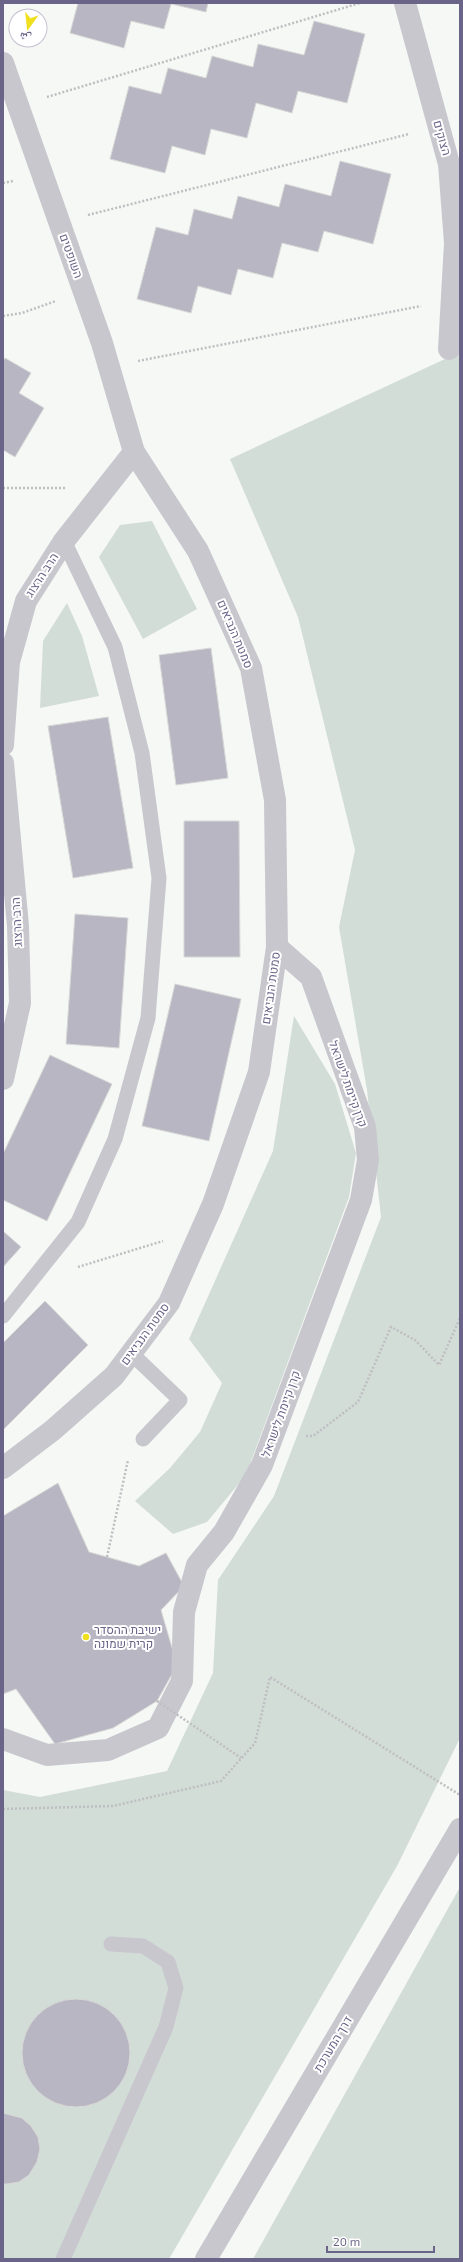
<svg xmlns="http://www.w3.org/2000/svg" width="463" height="2262" font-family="'Exo 2','Noto Naskh Arabic',Heebo,sans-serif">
  <rect width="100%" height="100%" fill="#f5f8f4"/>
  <g fill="#d3ddd7">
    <polygon points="460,352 460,1738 397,1866 169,2259 3,2259 3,1790 40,1797 167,1771 213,1673 218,1580 274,1496 381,1217 367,1090 339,927 355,850 298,617 230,459"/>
    <polygon points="152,521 197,609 143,639 99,557 120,525"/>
    <polygon points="67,603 82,636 99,696 40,708 43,641"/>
    <polygon points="294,1016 335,1084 356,1153 349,1197 246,1475 207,1522 173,1534 135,1501 170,1468 200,1432 222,1383 189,1339 273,1151"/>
    <polygon points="460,1887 460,2259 253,2259"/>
  </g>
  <g fill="#b7b6c2" stroke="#d8d9d7">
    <polygon points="78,3 208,3 206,12 171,4 164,29 131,21 124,48 70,33"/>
    <polygon points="314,21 365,34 347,103 298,91 292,113 256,103 247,138 211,129 205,155 172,146 165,173 110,159 129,86 161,94 168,68 206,78 212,56 253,67 258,44 304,55"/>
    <polygon points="340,161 391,174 373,244 324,231 318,252 282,243 273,278 238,269 231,295 198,286 191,313 137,299 156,227 188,235 194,209 232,219 238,196 279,207 285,184 331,196"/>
    <polygon points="5,358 31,373 19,393 44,408 15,457 3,450 3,361"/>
    <polygon points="211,648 228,778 176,785 159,655"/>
    <polygon points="108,717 133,868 73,878 48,726"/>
    <polygon points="184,821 239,821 240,957 184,957"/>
    <polygon points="75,914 128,918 119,1048 66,1044"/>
    <polygon points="175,984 241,999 209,1141 142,1126"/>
    <polygon points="50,1055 112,1084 47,1221 3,1200 3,1154"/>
    <polygon points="3,1231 21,1247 3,1267"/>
    <polygon points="45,1301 88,1345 3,1430 3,1343"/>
    <polygon points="58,1483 89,1552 139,1566 166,1553 184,1586 161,1610 177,1665 157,1701 113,1728 55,1744 16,1689 3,1694 3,1516"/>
    <circle cx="76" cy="2053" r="54"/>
    <polygon points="3,2113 22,2118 31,2126 38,2137 40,2149 37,2162 29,2175 19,2182 7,2184 3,2184"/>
  </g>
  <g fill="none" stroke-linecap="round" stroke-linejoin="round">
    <g stroke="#bfbec3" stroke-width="2.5" stroke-dasharray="2 2" stroke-linecap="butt">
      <polyline points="47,97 360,3"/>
      <polyline points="3,183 13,181"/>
      <polyline points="88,215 409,134"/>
      <polyline points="3,316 22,313 56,301"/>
      <polyline points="138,361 421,306"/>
      <polyline points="3,488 66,488"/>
      <polyline points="78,1267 163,1241"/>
      <polyline points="306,1436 313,1436 358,1402 391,1327 415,1340 439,1365 460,1318"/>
      <polyline points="107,1557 128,1460"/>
      <polyline points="3,1809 113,1806 221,1781 255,1743 270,1677 460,1795"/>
    </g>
    <g stroke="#c8c7ce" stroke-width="15">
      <polyline points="3,1316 78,1222 115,1139 148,1018 159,878 142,753 115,647 64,541"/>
      <polyline points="131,1353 180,1400 143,1439"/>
      <polyline points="63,2259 166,2027 176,1988 168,1962 143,1946 111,1944"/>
    </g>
    <g stroke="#c8c7ce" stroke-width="22">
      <polyline points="405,3 449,164 455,243 449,349"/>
      <polyline points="3,63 102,343 134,452 198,551 251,668 275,800 277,947 259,1072 213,1204 169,1303 114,1376 53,1430 3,1468"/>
      <polyline points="3,745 9,662 26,601 64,541 134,452"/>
      <polyline points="3,763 18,926 20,1003 3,1079"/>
      <polyline points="3,1739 47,1755 108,1750 158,1728 182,1681 184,1612 197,1565 224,1532 262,1465 361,1200 368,1160 365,1127 311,977 277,947"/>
      <polyline points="206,2259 460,1829"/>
    </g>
    <polyline stroke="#bfbec3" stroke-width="2.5" stroke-dasharray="2 2" stroke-linecap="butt" points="157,1701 241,1758"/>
  </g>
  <circle fill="#f0df1d" stroke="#fff" stroke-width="1.5" cx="86" cy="1637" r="4"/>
  <g text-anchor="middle" stroke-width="4" stroke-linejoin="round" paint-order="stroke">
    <g font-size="12" fill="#696488" stroke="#fff">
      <text transform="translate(442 138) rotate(74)" y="4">הצוקים</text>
      <text transform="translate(71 256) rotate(70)" y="4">השופטים</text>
      <text transform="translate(42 575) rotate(-57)" y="4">הרב הרצוג</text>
      <text transform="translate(235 634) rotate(67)" y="4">סמטת הנביאים</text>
      <text transform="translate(17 922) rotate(-93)" y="4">הרב הרצוג</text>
      <text transform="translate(271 988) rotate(-82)" y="4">סמטת הנביאים</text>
      <text transform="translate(348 1084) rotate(70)" y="4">קרן קיימת לישראל</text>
      <text transform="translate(145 1334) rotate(-54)" y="4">סמטת הנביאים</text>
      <text transform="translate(281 1414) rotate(-70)" y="4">קרן קיימת לישראל</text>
      <text transform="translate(333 2044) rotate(-59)" y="4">דרך המערכת</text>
    </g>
    <g font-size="12" fill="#696488" stroke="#fff" text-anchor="start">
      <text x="94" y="1634">ישיבת ההסדר<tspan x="94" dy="14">קרית שמונה</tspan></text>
    </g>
  </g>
  <rect width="463" height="2262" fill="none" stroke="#696488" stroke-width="8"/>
  <g transform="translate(28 28) rotate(195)"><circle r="19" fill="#ffffff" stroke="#c3c1cf"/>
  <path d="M0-3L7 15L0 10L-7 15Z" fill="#f0df1d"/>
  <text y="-6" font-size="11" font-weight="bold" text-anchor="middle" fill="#696488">ش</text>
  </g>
  <path d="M327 2246v6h107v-6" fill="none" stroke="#696488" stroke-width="2"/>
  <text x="333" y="2246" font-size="12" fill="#696488" stroke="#ffffff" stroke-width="3" paint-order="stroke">20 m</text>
</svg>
